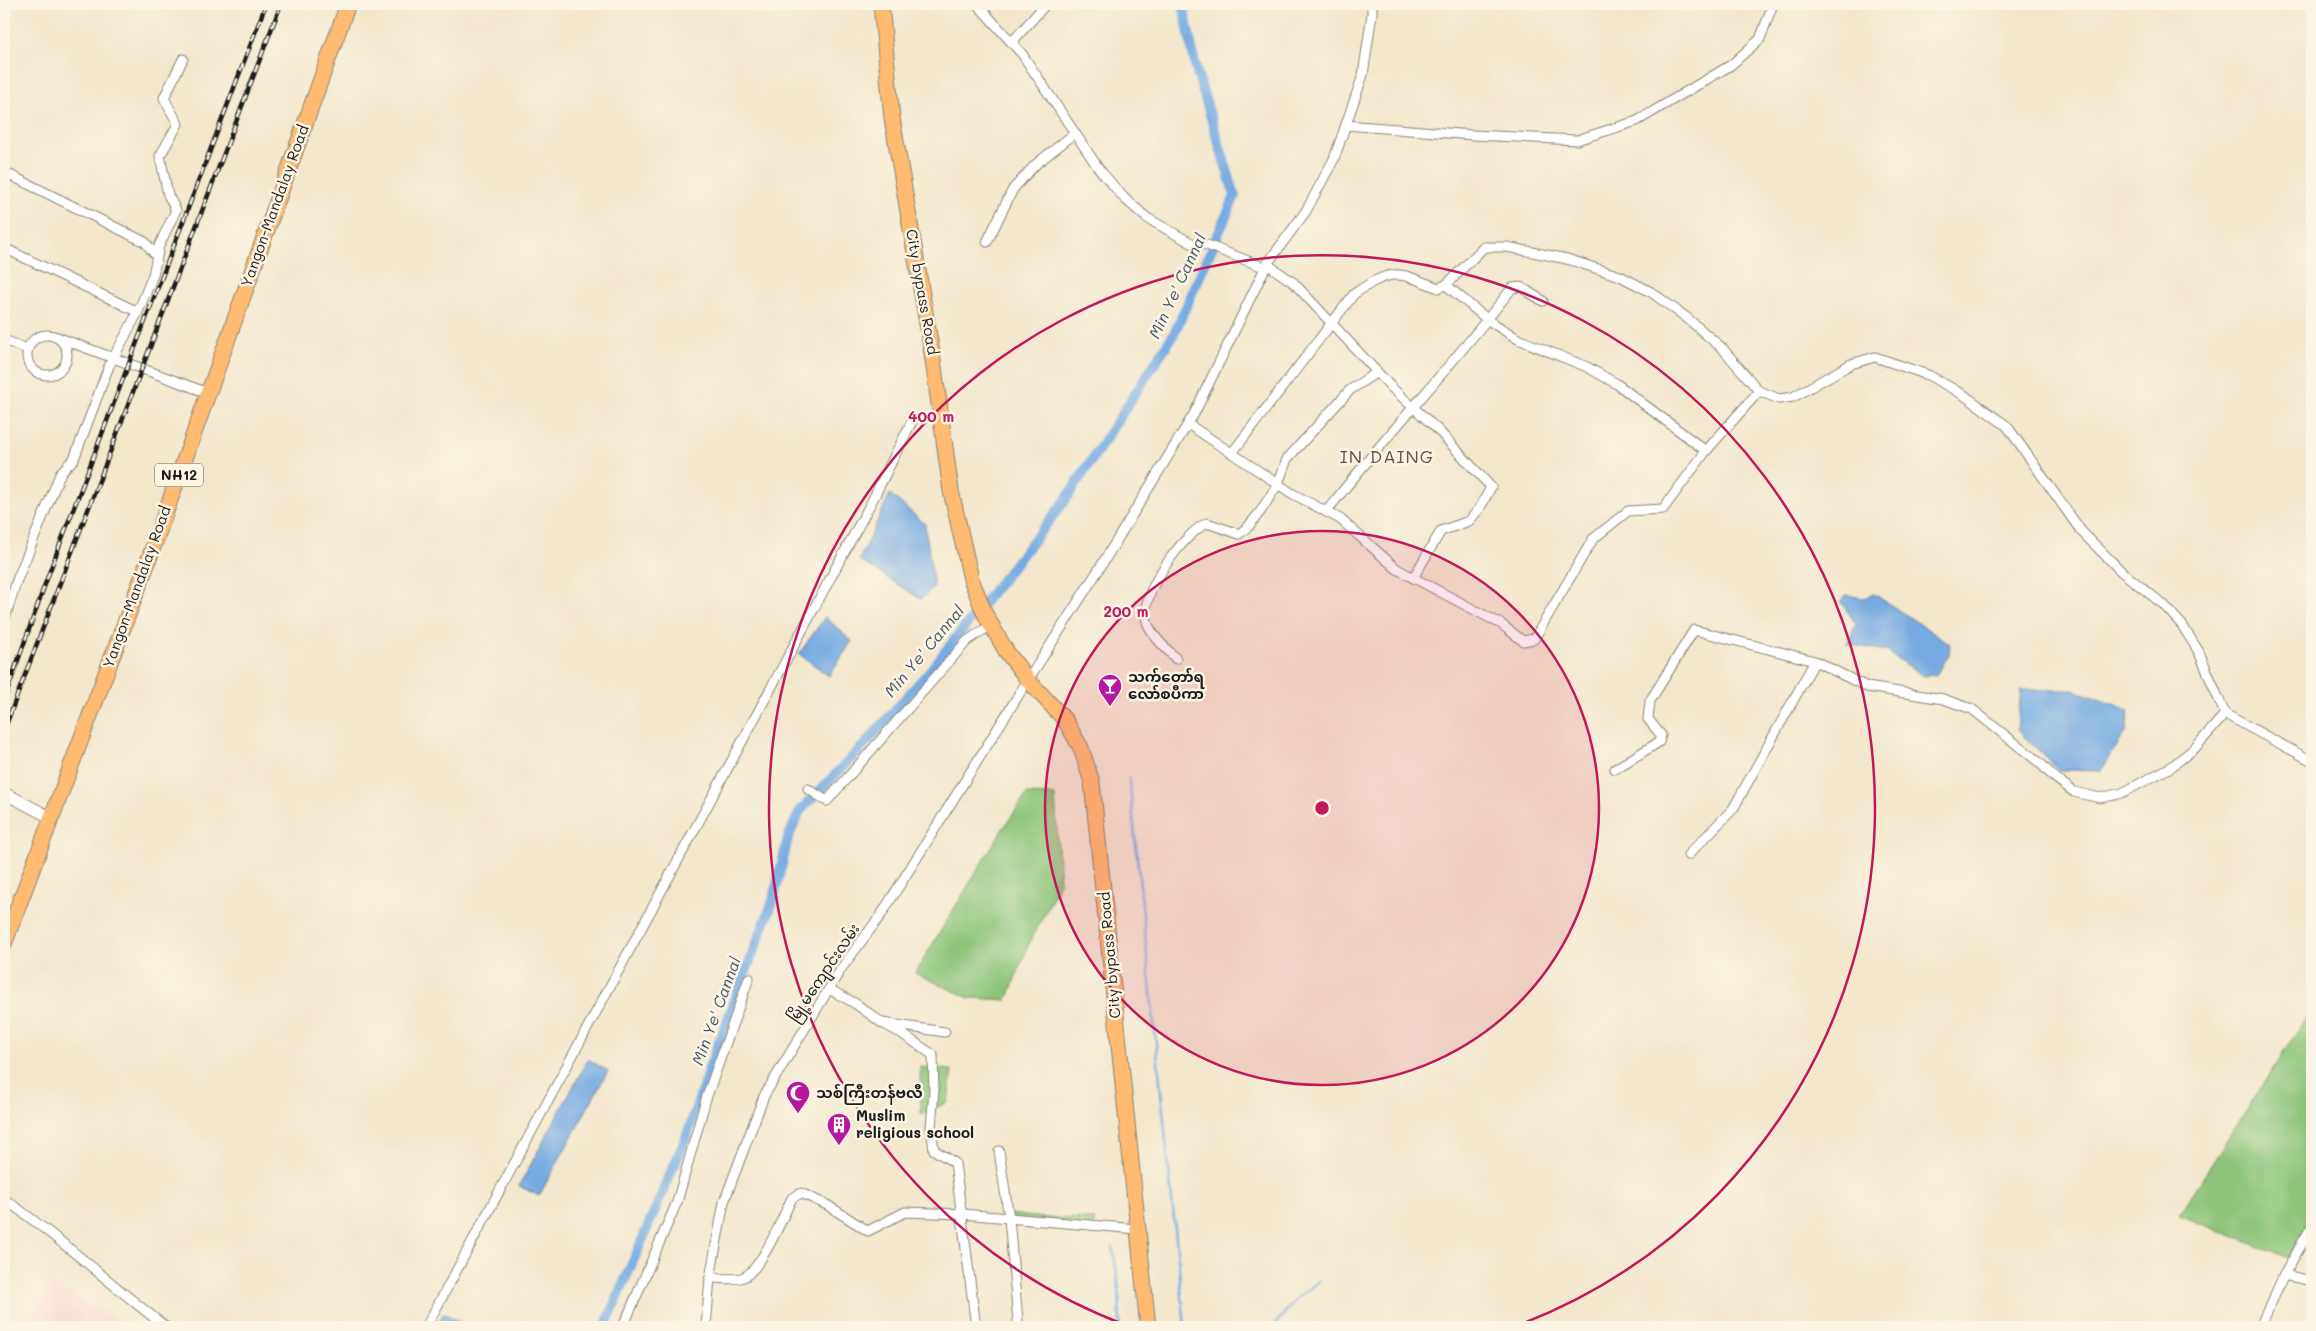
<svg xmlns="http://www.w3.org/2000/svg" width="2316" height="1331" font-family="Mali,'Noto Sans Myanmar',sans-serif">
  <rect width="100%" height="100%" fill="#fcf5e5"/>
  <filter id="ink" filterUnits="userSpaceOnUse"><feTurbulence type="fractalNoise" baseFrequency=".02" numOctaves="2"/><feDisplacementMap in="SourceGraphic" scale="10" xChannelSelector="R" yChannelSelector="G"/><feConvolveMatrix kernelMatrix="1 2 1 2 8 2 1 2 1" color-interpolation-filters="sRGB"/></filter>
  <filter id="wash" filterUnits="userSpaceOnUse"><feTurbulence type="fractalNoise" baseFrequency=".0096" numOctaves="4" result="noise"/><feDisplacementMap in="SourceGraphic" scale="20" xChannelSelector="R" yChannelSelector="G"/><feGaussianBlur stdDeviation="1.12" result="paint"/><feColorMatrix in="noise" values="0 0 0 0 0 0 0 0 0 0 0 0 0 0 0 0 0 1.4 0 .05"/><feComposite in="paint" operator="in"/></filter>
  <g filter="url(#wash)">
    <rect width="100%" height="100%" fill="#f3e7cc"/>
    <polygon fill="#f7d0ca" points="49,1282 131,1327 27,1327"/>
    <g fill="#8cc478" stroke="#54704a">
      <polygon points="1027,794 1055,795 1060,883 1028,946 1007,1000 969,998 915,973 1002,830"/>
      <polygon points="2312,1008 2312,1216 2288,1258 2179,1215"/>
      <polygon points="920,1067 952,1070 948,1102 921,1115"/>
      <polygon points="1002,1213 1043,1218 1095,1219 1092,1231 1005,1224"/>
    </g>
    <g fill="#75aae2" stroke="#48637f">
      <polygon points="890,494 925,524 934,587 921,599 859,560"/>
      <polygon points="1874,594 1950,644 1949,655 1936,675 1924,676 1886,651 1847,644 1856,624 1841,602 1846,595 1864,598"/>
      <polygon points="825,617 852,641 829,676 799,654"/>
      <polygon points="2021,690 2074,690 2129,710 2126,732 2101,771 2059,770 2017,730"/>
      <polygon points="588,1059 608,1071 539,1196 519,1186"/>
      <polygon points="444,1313 462,1323 460,1327 435,1327"/>
    </g>
    <g fill="none" stroke-linecap="round" stroke-linejoin="round">
      <g stroke="#75aae2" stroke-width="2.5">
        <polyline points="1129,778 1185,1327"/>
        <polyline points="1113,1247 1119,1289 1120,1327"/>
        <polyline points="1273,1327 1297,1298 1319,1281"/>
      </g>
      <polyline stroke="#75aae2" stroke-width="10" points="605,1327 687,1135 712,1060 773,901 788,838 800,811 864,745 928,673 1065,501 1174,334 1235,196 1196,69 1183,4"/>
    </g>
  </g>
  <g filter="url(#ink)">
    <g fill="none" stroke-linecap="round" stroke-linejoin="round">
      <defs>
        <g id="minor">
          <polyline points="977,4 1022,54 1099,169 1124,198 1147,218 1193,244 1207,245 1266,268"/>
          <polyline points="1012,42 1046,4"/>
          <polyline points="1346,125 1473,135 1577,140 1637,121 1731,65 1760,39 1773,4"/>
          <polyline points="4,172 145,242 157,257"/>
          <polyline points="987,242 1013,189 1036,164 1074,134"/>
          <polyline points="4,248 138,312"/>
          <polyline points="1267,264 1294,283 1392,388 1436,428 1491,487 1480,508 1469,521 1441,531 1413,578"/>
          <polyline points="1446,285 1488,320 1518,339 1587,367 1617,384 1706,451"/>
          <circle cx="47" cy="355" r="20"/>
          <polyline points="54,336 208,393"/>
          <polyline points="4,340 27,349"/>
          <polyline points="1188,424 1293,494 1340,519 1397,569 1501,624 1523,641 1534,639 1593,539 1628,511 1663,509 1706,451 1759,391"/>
          <path d="M1232 453 1354 294C1392 268 1397 271 1438 288L1446 285 1484 247H1507L1567 259 1620 276 1651 292 1687 318 1723 349 1759 391 1779 399 1793 397 1851 364 1875 357 1928 375 1964 395 2007 426 2081 531 2122 572 2164 605 2182 625 2199 652 2225 714 2312 761"/>
          <path d="M1326 512C1386 435 1453 365 1512 288L1521 287 1543 301"/>
          <polyline points="4,621 17,580 61,472 74,459 109,366 138,312 153,275 159,246 176,210 168,195 160,156 178,124 164,98 183,59"/>
          <path d="M1176 659C1166 648 1149 634 1146 618 1141 592 1184 533 1207 523L1239 534 1248 527 1260 512 1278 484 1287 459 1350 390 1377 372"/>
          <polyline points="1615,769 1659,742 1661,735 1648,719 1650,701 1694,630 1815,661 1867,687 1943,699 1972,709 2040,763 2054,777 2074,792 2100,798 2122,793 2171,767 2195,748 2225,714"/>
          <polyline points="808,789 827,801 967,641 991,625"/>
          <polyline points="1688,855 1733,809 1815,661"/>
          <polyline points="829,989 856,1004 882,1023 945,1032"/>
          <polyline points="882,1023 901,1033 933,1055 934,1091 931,1127 934,1150 955,1163 976,1327"/>
          <polyline points="999,1151 1009,1218 1018,1321"/>
          <path d="M4 1199C61 1238 111 1285 166 1327"/>
          <polyline points="2284,1275 2312,1281"/>
          <path d="M710 1278C720 1278 732 1280 741 1278 760 1274 783 1216 792 1198L801 1193 827 1205 868 1231 905 1212 962 1214 1137 1229"/>
          <polyline points="426,1327 872,501 913,419"/>
          <polyline points="623,1327 677,1202 706,1099 749,978"/>
          <polyline points="706,1327 710,1278 724,1202 764,1096 841,969 881,915 1028,680 1101,566 1194,414 1267,264 1306,211 1334,159 1363,75 1372,14 1372,4"/>
          <polyline points="2260,1327 2284,1275 2312,1226"/>
        </g>
        <polyline id="tertiary" points="4,793 50,817"/>
        <polyline id="primary" points="881,4 892,118 932,353 951,491 971,579 985,614 1006,651 1028,680 1065,720 1081,748 1092,782 1148,1327"/>
        <polyline id="trunk" points="4,944 146,567 348,4"/>
      </defs>
      <use href="#minor" stroke="#888274" stroke-width="11"/>
      <use href="#tertiary" stroke="#888274" stroke-width="13"/>
      <use href="#primary" stroke="#888274" stroke-width="17"/>
      <use href="#trunk" stroke="#888274" stroke-width="17"/>
      <use href="#minor" stroke="#fff" stroke-width="9"/>
      <use href="#tertiary" stroke="#fff" stroke-width="11"/>
      <use href="#primary" stroke="#ffbb71" stroke-width="15"/>
      <use href="#trunk" stroke="#ffbb71" stroke-width="15"/>
      <defs>
        <g id="rail">
          <polyline points="4,700 49,573 266,4"/>
          <polyline points="4,730 281,4"/>
        </g>
      </defs>
      <use href="#rail" stroke="#1c1c1c" stroke-width="4.5"/>
      <use href="#rail" stroke="#fcf5e5" stroke-width="2.5" stroke-dasharray="8" stroke-linecap="butt"/>
    </g>
  </g>
  <circle cx="1322" cy="808" r="277" fill="#c2185b" fill-opacity=".12"/>
  <g fill="none" stroke="#c2185b" stroke-width="2.5">
    <circle cx="1322" cy="808" r="277"/>
    <path d="M1128 1326A553 553 0 1 1 1516 1326"/>
  </g>
  <defs>
    <symbol id="bar-pin" viewBox="-11 -11 22 30"><path d="M0 17L-7.5 6A9.5 9.5 0 1 1 7.5 6Z" fill="#b5179e" stroke="#fcf5e5"/><path d="M-6-5H6L.8 .8V4.5H3.5V6h-7V4.5H-.8V.8Z" fill="#fff"/></symbol>
    <symbol id="mosque-pin" viewBox="-11 -11 22 30"><path d="M0 17L-7.5 6A9.5 9.5 0 1 1 7.5 6Z" fill="#b5179e" stroke="#fcf5e5"/><path d="M3.5-4.9A6 6 0 1 0 3.5 4.9A5 5 0 1 1 3.5-4.9Z" fill="#fff"/></symbol>
    <symbol id="building-pin" viewBox="-11 -11 22 30"><path d="M0 17L-7.5 6A9.5 9.5 0 1 1 7.5 6Z" fill="#b5179e" stroke="#fcf5e5"/><path d="M-4-6H4V6H1V3H-1V6H-4ZM-2.5-4.3h1.7v1.8h-1.7ZM.8-4.3h1.7v1.8H.8ZM-2.5-1h1.7V.8h-1.7ZM.8-1h1.7V.8H.8Z" fill="#fff"/></symbol>
  </defs>
  <g fill-rule="evenodd">
    <use href="#bar-pin" x="1096" y="672" width="28" height="38"/>
    <use href="#mosque-pin" x="784" y="1079" width="28" height="38"/>
    <use href="#building-pin" x="825" y="1111" width="28" height="38"/>
  </g>
  <g text-anchor="middle" stroke-width="5" stroke-linejoin="round" paint-order="stroke">
    <rect fill="#fcf5e5" stroke="#5f5d58" stroke-width="1" x="155" y="463.5" width="48" height="23" rx="4"/>
    <g font-size="14" font-weight="bold" fill="#1c1c1c">
      <text x="179" y="480">NH12</text>
    </g>
    <g font-size="15" fill="#1c1c1c" stroke="#fcf5e5">
      <text transform="translate(275 206) rotate(-70)" y="5">Yangon-Mandalay Road</text>
      <text transform="translate(922 292) rotate(80)" y="5">City bypass Road</text>
      <text transform="translate(137 587) rotate(-70)" y="5">Yangon-Mandalay Road</text>
      <text transform="translate(1110 955) rotate(-95)" y="5">City bypass Road</text>
      <text transform="translate(824 973) rotate(-56)" y="5">မြို့မကျောင်းလမ်း</text>
    </g>
    <g font-size="15" font-weight="bold" fill="#1c1c1c" stroke="#fcf5e5" text-anchor="start">
      <text x="1128" y="682">သက်တော်ရ<tspan x="1128" dy="17">လော်စပီကာ</tspan></text>
      <text x="816" y="1098">သစ်ကြီးတန်ဗလီ</text>
      <text x="856" y="1121">Muslim<tspan x="856" dy="17">religious school</tspan></text>
    </g>
    <g font-size="16" font-style="italic" fill="#40556b" stroke="#fcf5e5">
      <text transform="translate(1177 286) rotate(-65)" y="6">Min Ye' Cannal</text>
      <text transform="translate(924 651) rotate(-50)" y="6">Min Ye' Cannal</text>
      <text transform="translate(716 1011) rotate(-70)" y="6">Min Ye' Cannal</text>
    </g>
    <g font-size="18" letter-spacing="1" fill="#634d4d" stroke="#fcf5e5">
      <text x="1387" y="463">IN DAING</text>
    </g>
  </g>
  <circle cx="1322" cy="808" r="8" fill="#c2185b" stroke="#fcf5e5" stroke-width="2.5"/>
  <g font-size="15" text-anchor="middle" font-weight="bold" fill="#c2185b" stroke="#fcf5e5" stroke-width="5" stroke-linejoin="round" paint-order="stroke">
    <text x="931" y="422">400 m</text>
    <text x="1126" y="617">200 m</text>
  </g>
  <rect width="2316" height="1331" fill="none" stroke="#fcf5e5" stroke-width="20"/>
</svg>
